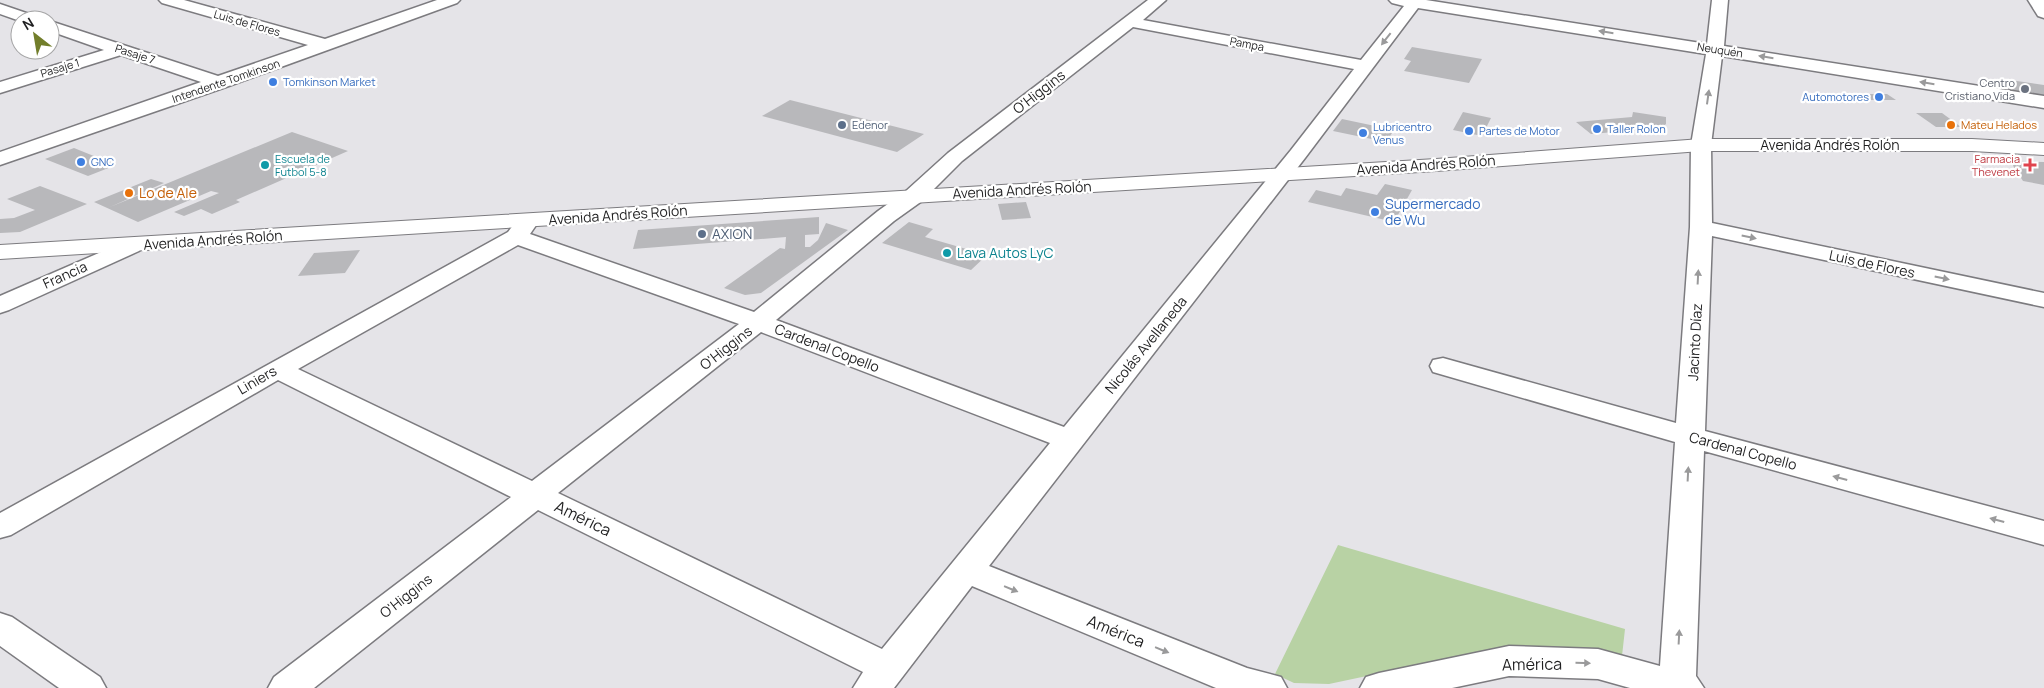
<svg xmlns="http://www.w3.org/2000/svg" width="2044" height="688" font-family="Manrope,sans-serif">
  <rect width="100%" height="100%" fill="#e5e4e8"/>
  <polygon fill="#b8d2a4" points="1338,545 1625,629 1622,656 1573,648 1499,648 1329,684 1294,683 1275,674"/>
  <g fill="#b8b8bb">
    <polygon points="1412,47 1482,59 1469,83 1404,71 1411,61 1404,59"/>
    <polygon points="2003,79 2044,85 2044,99 2007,93"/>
    <polygon points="1862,94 1887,94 1896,100 1871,100"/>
    <polygon points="790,100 924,134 897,152 762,116"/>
    <polygon points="1463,112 1491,118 1482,136 1453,130"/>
    <polygon points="1633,112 1666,117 1666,124 1661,128 1591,134 1576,122 1632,117"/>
    <polygon points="1916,113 1942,113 1961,127 1936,127"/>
    <polygon points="1342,119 1394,130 1386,142 1333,131"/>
    <polygon points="292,132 348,151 236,200 240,202 212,214 201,209 184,216 174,212 219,193 211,191 138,222 94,202 151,179 164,183 110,207"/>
    <polygon points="74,148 116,165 88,176 45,159"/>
    <polygon points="2010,161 2044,162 2044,185 2023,181"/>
    <polygon points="1385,184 1412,190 1394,222 1308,202 1316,190 1341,196 1346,188 1377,195"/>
    <polygon points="40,186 87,204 20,232 0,233 0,219 14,218 35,210 7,199"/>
    <polygon points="1026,202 1031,218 1002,220 998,204"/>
    <polygon points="819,217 819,234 805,235 805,247 810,247 818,240 826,223 848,230 761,293 745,295 724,288 780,248 785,249 786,237 633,249 638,230"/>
    <polygon points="909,222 933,229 925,237 987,255 971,270 882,243"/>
    <polygon points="360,250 345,273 298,276 314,253"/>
  </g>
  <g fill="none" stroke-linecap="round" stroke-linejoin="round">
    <defs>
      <g id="minor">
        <polygon points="159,0 184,0 325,39 437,0 460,0 457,3 226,87 0,165 0,152 201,82 121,55 0,93 0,82 104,50 50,31 50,21 218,76 308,45 162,3"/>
        <path d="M1148 0H1166L1143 20 1361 60 1404 6 1392 3 1389 0H1426L1707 44 1712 0H1728L1724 46 2044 96V108L1722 56 1711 145 1712 223 2044 293V307L1712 236 1705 431 2044 521V545L1704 451 1696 676 1704 688H1630L1598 679 1509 676 1452 688H1360L1366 677 1379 673 1509 646 1598 649 1660 666 1675 442 1433 372 1430 366 1433 360 1443 358 1676 423 1690 227 1691 145 1706 54 1418 8 1305 158 989 566 1247 668 1281 677 1287 688H1216L972 586 894 688H853L863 672 538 510 314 688H268L274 677 511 497 278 380 11 535 0 538V513L508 232C517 221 521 212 536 216L539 221 530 234 754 312 878 211 906 191 948 153ZM1133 27 1354 69 1291 150 1064 427 776 320 894 221 922 201 962 161ZM518 245 739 324 532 481 298 369ZM761 332 1050 443 882 649 558 493Z"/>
        <polygon points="2028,0 2044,0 2044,18 2038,16"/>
        <polygon points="0,4 38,17 40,20 20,21 0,14"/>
        <polygon points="131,239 139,241 143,246 139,251 9,310 0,313 0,296"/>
        <polygon points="0,613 12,617 100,677 106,688 59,688 0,646"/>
      </g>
      <polygon id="major" points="1701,139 1972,139 2044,143 2044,155 1972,151 1701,151 1436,171 0,259 0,245 1436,159"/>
    </defs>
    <use href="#minor" stroke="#7c7b7f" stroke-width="3"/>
    <use href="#major" stroke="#7c7b7f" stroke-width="2"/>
    <use href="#minor" fill="#fff" fill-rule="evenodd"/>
    <use href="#major" fill="#fff" fill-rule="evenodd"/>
  </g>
  <defs><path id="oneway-solid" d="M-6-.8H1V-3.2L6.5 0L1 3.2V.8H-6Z" transform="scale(1.25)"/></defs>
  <g fill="#9a9a9b">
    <use href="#oneway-solid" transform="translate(1606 32) rotate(-171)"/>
    <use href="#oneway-solid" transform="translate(1386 39) rotate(128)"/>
    <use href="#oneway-solid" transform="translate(1766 57) rotate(-171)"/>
    <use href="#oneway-solid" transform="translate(1927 83) rotate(-171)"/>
    <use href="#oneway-solid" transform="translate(1708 97) rotate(-82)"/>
    <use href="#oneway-solid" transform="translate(1749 237) rotate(12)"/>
    <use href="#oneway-solid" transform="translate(1698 277) rotate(-87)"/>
    <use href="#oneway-solid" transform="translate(1942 278) rotate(12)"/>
    <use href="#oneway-solid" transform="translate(1688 474) rotate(-87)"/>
    <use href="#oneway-solid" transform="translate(1840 478) rotate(-165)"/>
    <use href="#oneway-solid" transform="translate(1997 520) rotate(-165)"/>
    <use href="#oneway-solid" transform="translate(1011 589) rotate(22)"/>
    <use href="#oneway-solid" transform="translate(1679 637) rotate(-87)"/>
    <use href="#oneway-solid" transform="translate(1162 650) rotate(22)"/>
    <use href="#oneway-solid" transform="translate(1583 663) rotate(1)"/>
  </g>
  <g fill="#3f7fe0" stroke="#fff" stroke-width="2">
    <circle cx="273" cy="82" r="5"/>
    <circle cx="1879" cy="97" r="5"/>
    <circle cx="1597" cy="129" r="5"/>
    <circle cx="1469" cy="131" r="5"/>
    <circle cx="1363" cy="133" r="5"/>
    <circle cx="81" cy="162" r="5"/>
    <circle cx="1375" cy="212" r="5"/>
  </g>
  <circle fill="#6b7280" stroke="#fff" stroke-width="2" cx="2025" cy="89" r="5"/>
  <g fill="#5c6f8a" stroke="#fff" stroke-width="2">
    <circle cx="842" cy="125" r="5"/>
    <circle cx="702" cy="234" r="5"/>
  </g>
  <g fill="#e8710a" stroke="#fff" stroke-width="2">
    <circle cx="1951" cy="125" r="5"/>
    <circle cx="129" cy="193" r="5"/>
  </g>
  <g fill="#0f9aa8" stroke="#fff" stroke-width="2">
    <circle cx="265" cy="165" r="5"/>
    <circle cx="947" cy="253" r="5"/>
  </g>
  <path fill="#e0444e" stroke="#fff" stroke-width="2" d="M2027.5 157.5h5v5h5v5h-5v5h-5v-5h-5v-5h5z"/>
  <g text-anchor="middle" stroke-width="4.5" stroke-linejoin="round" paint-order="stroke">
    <g font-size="11" fill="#1f1f20" stroke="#fff">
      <text transform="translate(247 23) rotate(16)" y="4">Luis de Flores</text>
      <text transform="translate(1247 44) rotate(11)" y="4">Pampa</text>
      <text transform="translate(1720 50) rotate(9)" y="4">Neuquén</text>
      <text transform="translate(135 54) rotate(18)" y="4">Pasaje 7</text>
      <text transform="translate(60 68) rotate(-17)" y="4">Pasaje 1</text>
      <text transform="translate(226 81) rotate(-19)" y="4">Intendente Tomkinson</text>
    </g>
    <g font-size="11" fill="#366cbe" stroke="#fff" text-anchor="start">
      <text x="283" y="86">Tomkinson Market</text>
      <text x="1869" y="101" text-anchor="end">Automotores</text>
      <text x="1373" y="131">Lubricentro<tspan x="1373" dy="13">Venus</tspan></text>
      <text x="1607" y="133">Taller Rolon</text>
      <text x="1479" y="135">Partes de Motor</text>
      <text x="91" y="166">GNC</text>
    </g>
    <g font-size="11" fill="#5b616d" stroke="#fff" text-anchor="end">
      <text x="2015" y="87">Centro<tspan x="2015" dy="13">Cristiano Vida</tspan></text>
    </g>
    <g font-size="11" fill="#4e5e75" stroke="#fff" text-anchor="start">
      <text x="852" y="129">Edenor</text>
    </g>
    <g font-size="11" fill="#c56008" stroke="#fff" text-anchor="start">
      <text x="1961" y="129">Mateu Helados</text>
    </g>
    <g font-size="11" fill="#0d838f" stroke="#fff" text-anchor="start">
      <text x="275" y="163">Escuela de<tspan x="275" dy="13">Futbol 5-8</tspan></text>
    </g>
    <g font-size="11" fill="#be3a42" stroke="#fff" text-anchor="end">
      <text x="2020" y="163">Farmacia<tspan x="2020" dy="13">Thevenet</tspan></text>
    </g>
    <g font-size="14" fill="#1f1f20" stroke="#fff">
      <text transform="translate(1039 92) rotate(-38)" y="5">O'Higgins</text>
      <text x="1830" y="150">Avenida Andrés Rolón</text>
      <text transform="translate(1426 165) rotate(-4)" y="5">Avenida Andrés Rolón</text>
      <text transform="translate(1022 190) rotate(-3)" y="5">Avenida Andrés Rolón</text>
      <text transform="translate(618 215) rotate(-4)" y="5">Avenida Andrés Rolón</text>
      <text transform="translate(213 240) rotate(-4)" y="5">Avenida Andrés Rolón</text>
      <text transform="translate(1872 264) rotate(12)" y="5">Luis de Flores</text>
      <text transform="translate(65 275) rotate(-24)" y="5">Francia</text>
      <text transform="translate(1695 342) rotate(-87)" y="5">Jacinto Díaz</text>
      <text transform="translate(1146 345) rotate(-51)" y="5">Nicolás Avellaneda</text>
      <text transform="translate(726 348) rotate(-38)" y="5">O'Higgins</text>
      <text transform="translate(827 348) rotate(21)" y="5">Cardenal Copello</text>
      <text transform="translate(257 380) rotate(-30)" y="5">Liniers</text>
      <text transform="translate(1743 451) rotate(15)" y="5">Cardenal Copello</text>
      <text transform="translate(406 596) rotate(-38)" y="5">O'Higgins</text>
    </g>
    <g font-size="14" fill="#c56008" stroke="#fff" text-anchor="start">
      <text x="139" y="198">Lo de Ale</text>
    </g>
    <g font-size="14" fill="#366cbe" stroke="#fff" text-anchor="start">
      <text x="1385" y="209">Supermercado<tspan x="1385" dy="16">de Wu</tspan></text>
    </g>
    <g font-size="14" fill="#4e5e75" stroke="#fff" text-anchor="start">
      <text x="712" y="239">AXION</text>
    </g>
    <g font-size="14" fill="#0d838f" stroke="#fff" text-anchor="start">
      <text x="957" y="258">Lava Autos LyC</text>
    </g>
    <g font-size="16" fill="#1f1f20" stroke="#fff">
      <text transform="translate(583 518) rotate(26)" y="6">América</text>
      <text transform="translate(1116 631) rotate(22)" y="6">América</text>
      <text transform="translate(1532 664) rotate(-1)" y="6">América</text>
    </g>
  </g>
  <g transform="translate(35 35) rotate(329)"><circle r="24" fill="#ffffff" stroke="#a5a5a6"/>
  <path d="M0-4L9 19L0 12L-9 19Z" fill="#727e2b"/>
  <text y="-8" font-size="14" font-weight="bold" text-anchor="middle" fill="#1f1f20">N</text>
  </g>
</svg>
